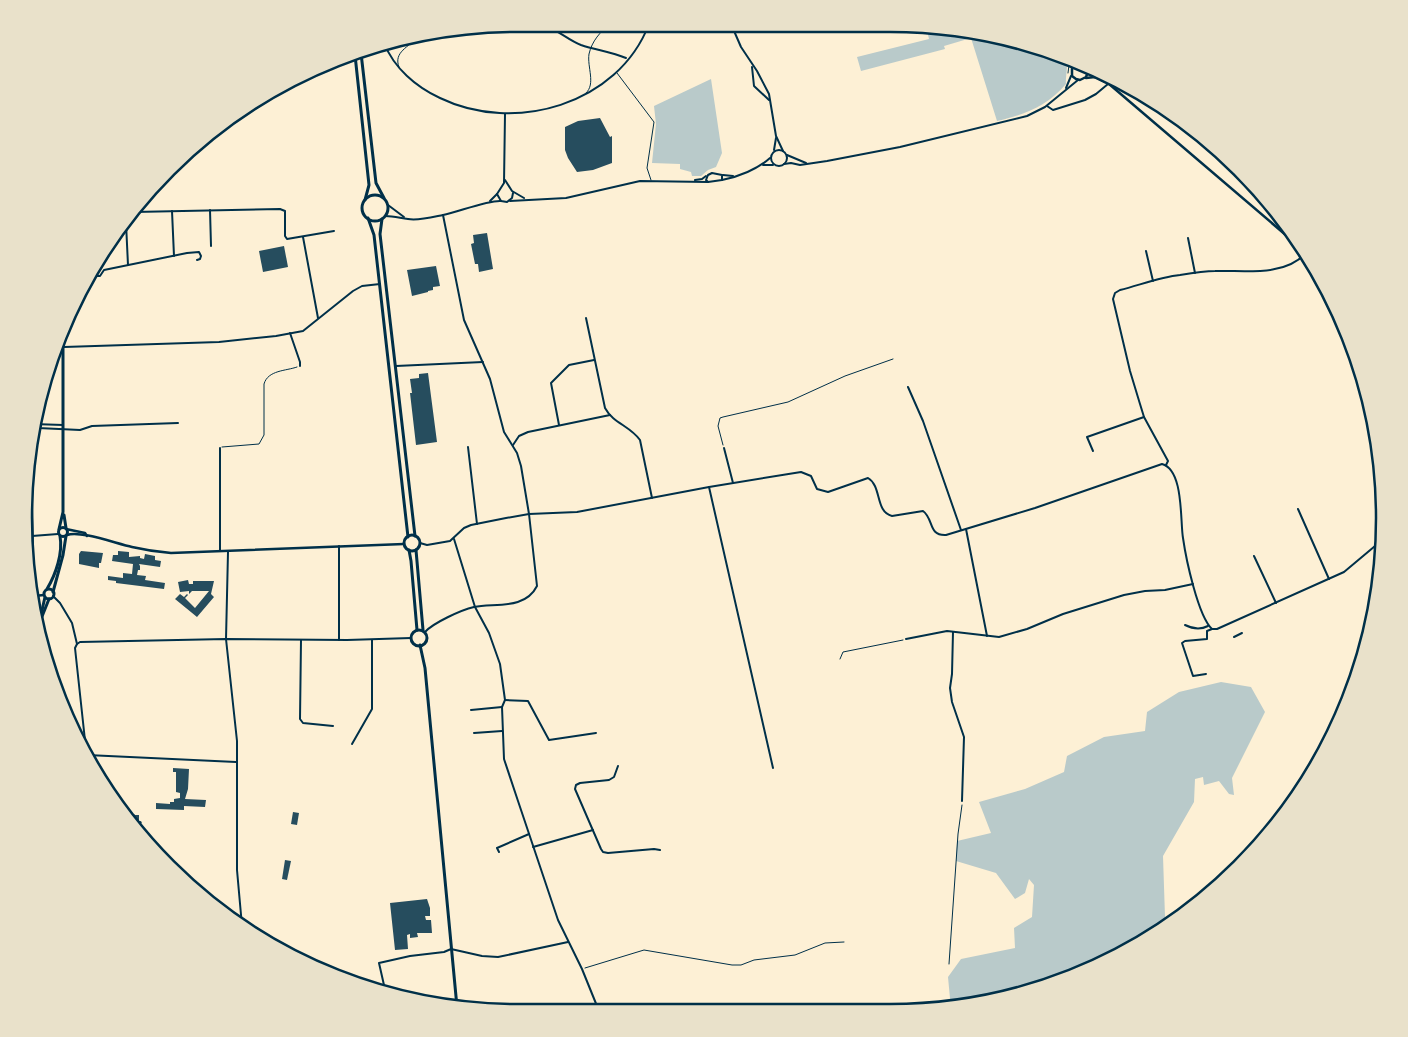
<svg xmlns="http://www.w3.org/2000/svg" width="1408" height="1037" font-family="'Titillium Web',sans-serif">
  <rect width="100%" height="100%" fill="#fdf0d5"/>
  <g fill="#b9caca">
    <path d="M926 26 1017 41 1065 59C1069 67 1065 76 1066 84 1046 107 1026 114 997 121L971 38 944 46 945 49 861 71 857 57 929 39Z"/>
    <polygon points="711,79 722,153 716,167 708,170 701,176 692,176 691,172 680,169 680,164 652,163 656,124 654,106"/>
    <polygon points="1221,682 1251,687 1265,712 1232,778 1234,795 1229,794 1219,781 1204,785 1203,777 1195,779 1194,802 1163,856 1165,917 1180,915 1180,917 1079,976 951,1009 948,977 961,959 1015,948 1014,928 1032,917 1034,885 1029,879 1025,893 1015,899 996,873 956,861 957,841 991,833 979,802 1025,789 1064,772 1067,756 1104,737 1145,731 1147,712 1179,692"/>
  </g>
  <g fill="#264d5e">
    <polygon points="1158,103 1165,107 1172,114 1168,118 1155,107"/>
    <polygon points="600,118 610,137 612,136 612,163 593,170 577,172 568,158 565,150 565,127 578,121"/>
    <polygon points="487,233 493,269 479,272 478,264 475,264 471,244 474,243 473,235"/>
    <polygon points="284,246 288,267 263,272 259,251"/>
    <polygon points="436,266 440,286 433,287 433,290 428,291 428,292 412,296 407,270"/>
    <polygon points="428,373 437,442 416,445 410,393 412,393 410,379 419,378 419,374"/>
    <polygon points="27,522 30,522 30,542 25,542"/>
    <polygon points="81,551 103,553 101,563 99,563 99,568 79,564 79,554"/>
    <polygon points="118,551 129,552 129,557 140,556 140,558 144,559 145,554 155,556 155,560 161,561 160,567 139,564 140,566 140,570 138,570 137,575 146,576 145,580 165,583 164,589 116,583 116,581 108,580 108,576 123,578 123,573 132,574 133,564 112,561 113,555 118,555"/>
    <polygon points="188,580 189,584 193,584 193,581 214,581 211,594 214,597 197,617 175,599 180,594 184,597 187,594 188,595 185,598 195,608 209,591 192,591 189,594 189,591 180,592 178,582"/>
    <polygon points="173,768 189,769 188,789 185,799 206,800 205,807 184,806 184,810 156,809 156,803 170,804 170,802 174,802 174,799 180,798 180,793 176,792 176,772 173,772"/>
    <polygon points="293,812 299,813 297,825 291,824"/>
    <polygon points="134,814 135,815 139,815 139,821 141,821 142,823 138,824 138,827 141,827 142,832 139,832 139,834 123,815"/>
    <polygon points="285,860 291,861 287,880 282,879"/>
    <polygon points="427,899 430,908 430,916 425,916 426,920 431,920 432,933 417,933 418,937 410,938 410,934 407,935 408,949 395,950 390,903"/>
  </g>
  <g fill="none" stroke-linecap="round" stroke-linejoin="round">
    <g stroke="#003049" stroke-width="1">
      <polyline points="1068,73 1069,65"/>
      <polyline points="723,445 718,426 720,418 723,417 788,402 845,376 893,359"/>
      <path d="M222 447 259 444 264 435V384C268 370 286 371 297 367"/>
      <polyline points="840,659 843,652 903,640"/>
      <polyline points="949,964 958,834 962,805"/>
      <polyline points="585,968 644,950 732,965 741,965 754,960 795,955 825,943 844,942"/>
    </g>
    <g stroke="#003049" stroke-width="1">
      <path d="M399 67C393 52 409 47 418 37"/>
      <polyline points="617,73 654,122 647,168 651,180"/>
      <path d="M586 93C596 84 587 67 589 54 592 41 600 32 610 24"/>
    </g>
    <path stroke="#003049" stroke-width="2" d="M539 24C555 27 566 39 581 45 596 50 611 52 626 58"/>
    <g stroke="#003049" stroke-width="2">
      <polyline points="731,24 741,47 757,71 769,94 776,136 783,151"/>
      <path d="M384 43C394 68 416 87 440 98 514 134 618 105 649 24"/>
      <polyline points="752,67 754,86 769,100"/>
      <polyline points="1066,88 1071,76"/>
      <polyline points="1047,106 1053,110 1085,100 1096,94 1108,84"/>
      <circle cx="779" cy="158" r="8"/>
      <polyline points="774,150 776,138"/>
      <polyline points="787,155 806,163"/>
      <polyline points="784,164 791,163 800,165 827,161 900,147 1027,116 1045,107 1078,80"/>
      <polyline points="763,165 773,165"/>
      <polygon points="712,173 722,175 722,180 708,182 706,180 708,175"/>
      <polyline points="723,175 733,176"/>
      <polyline points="505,180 512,191 524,198"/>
      <polyline points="695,180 702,179 706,176"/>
      <path d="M722 180C738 177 758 169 770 158"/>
      <polyline points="497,194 501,201 507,202 512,198 513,193"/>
      <polyline points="490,201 497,194 504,183 505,114"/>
      <polyline points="510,201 566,198 640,181 708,182"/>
      <polyline points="388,205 404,217"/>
      <polyline points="210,210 211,246"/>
      <polyline points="172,211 174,256"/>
      <polyline points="134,212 280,209 285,211 285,236 287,239 334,231"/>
      <path d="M385 216C394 216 400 218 408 219 418 221 433 217 443 215 458 212 488 200 501 201"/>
      <polyline points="126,223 128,265"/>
      <polyline points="303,237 318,318"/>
      <polyline points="1188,238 1195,273"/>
      <polyline points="1146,251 1153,281"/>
      <polyline points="90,276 100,276 104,270 187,253 199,252 201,256 200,259 197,260"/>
      <path d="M586 318 605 408C613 423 630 426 640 440L652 498"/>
      <polyline points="290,333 300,362 300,366"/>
      <polyline points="64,347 219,342 276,336 303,331 353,291 362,286 380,284"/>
      <polyline points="396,366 483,362"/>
      <polyline points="908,387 923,421 961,530"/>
      <polyline points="33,424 63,425"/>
      <polyline points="36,424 38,428 80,430 92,426 178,423"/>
      <polyline points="559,425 551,383 569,365 594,360"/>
      <polyline points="513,445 519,436 528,432 610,415"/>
      <polyline points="468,447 477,524"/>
      <polyline points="220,448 220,550"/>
      <polyline points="724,448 733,483"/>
      <polyline points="1093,451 1087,437 1144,417"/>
      <polyline points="31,458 33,548"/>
      <path d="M1166 465 1168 461 1144 417 1140 404 1130 371 1113 299 1115 293 1120 290C1140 285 1160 277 1180 275 1192 273 1204 271 1215 271 1244 270 1283 277 1305 254"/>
      <polyline points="709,487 773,768"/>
      <polyline points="1298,509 1329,579"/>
      <polyline points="966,529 987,636"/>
      <polyline points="32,536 58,534"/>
      <polyline points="454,539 475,607 489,633 500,664 505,700 502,707 504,759 518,801 558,920 582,969 599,1011"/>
      <path d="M420 543 427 545 450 541 464 528 471 525 506 518 529 514 577 512 709 487 801 472 811 476 817 489 828 492 868 478C882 486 875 512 892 516L923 511C934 519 928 536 946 535L1035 508 1162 464C1184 470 1180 521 1183 538 1186 559 1198 616 1212 629H1217L1344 572 1381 541"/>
      <polyline points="339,546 339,640"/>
      <polyline points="228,552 226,639 237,741 237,870 242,926"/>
      <polyline points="1254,556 1276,603"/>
      <polyline points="53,596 60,603 72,623 77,644 75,648 87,759"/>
      <path d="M1185 625C1193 629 1200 630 1208 626"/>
      <path d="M425 632C433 623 461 610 474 607 495 603 525 610 537 586L529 514 521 466 517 453 504 432 490 379 464 320 443 215"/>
      <polyline points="953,632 952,674 950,688 952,702 964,737 962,801"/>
      <polyline points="1234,637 1242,633"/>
      <polyline points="906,639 947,631 999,637 1027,629 1063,614 1124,595 1145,591 1165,590 1193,584"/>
      <polyline points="301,640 300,719 303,723 333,726"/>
      <polyline points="77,644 80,642 226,639 347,640 411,638"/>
      <polyline points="1206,674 1193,676 1182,643 1185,641 1207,639 1207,631 1212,629"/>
      <polyline points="505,700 528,701 549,740 596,733"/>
      <polyline points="471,710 502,707"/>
      <polyline points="474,733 502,731"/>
      <polyline points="352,744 372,709 372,640"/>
      <polyline points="87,755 236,762"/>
      <polyline points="618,766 614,777 609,780 580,783 576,785 575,789 601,849 603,852 608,853 654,849 660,850"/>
      <polyline points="533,847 593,830"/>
      <polyline points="499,852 497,848 529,834"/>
      <polyline points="386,994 379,963 410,956 444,952 451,949 482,956 498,957 568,942"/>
    </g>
    <g stroke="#003049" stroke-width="2.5">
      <polyline points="1070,60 1073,67"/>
      <polyline points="1079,64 1074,65 1072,69 1072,76 1076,79 1080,80 1086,77 1088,72 1085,66"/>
      <polyline points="1088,70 1102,78 1301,248"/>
      <polyline points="1086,78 1095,77 1105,82"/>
      <polyline points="66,529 85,533 87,536"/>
      <path d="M67 535C80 530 117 544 132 547 145 550 158 552 171 553L404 544"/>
      <polyline points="34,596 44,595"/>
    </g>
    <g stroke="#003049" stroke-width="3">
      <polyline points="361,53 376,183 384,198"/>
      <polyline points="355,55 369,185 365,200"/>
      <circle cx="375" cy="208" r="13"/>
      <polyline points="368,218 374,235 408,537"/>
      <polyline points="382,219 380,234 415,536"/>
      <polyline points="64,515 66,528"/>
      <circle cx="63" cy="532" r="4.5"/>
      <polyline points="59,529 63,512 63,333"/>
      <circle cx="412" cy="543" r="8"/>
      <polyline points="409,550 411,561 417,630"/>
      <polyline points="416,550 423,630"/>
      <path d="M47 589C56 574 63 553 60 536"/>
      <circle cx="49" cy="594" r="5"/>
      <polyline points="53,592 63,555 66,536"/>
      <polyline points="40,619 45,597"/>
      <polyline points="39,624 49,599"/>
      <circle cx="419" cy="638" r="8"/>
      <polyline points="420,645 425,668 457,1007"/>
    </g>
  </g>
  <path d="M0 0H1408V1037H0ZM518 32H890A486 486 0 0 1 1376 518V518A486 486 0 0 1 890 1004H518A486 486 0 0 1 32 518V518A486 486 0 0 1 518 32Z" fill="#e9e1ca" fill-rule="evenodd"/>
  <path fill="none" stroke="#003049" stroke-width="2.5" d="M518 32H890A486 486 0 0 1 1376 518V518A486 486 0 0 1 890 1004H518A486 486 0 0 1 32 518V518A486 486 0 0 1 518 32Z"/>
</svg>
